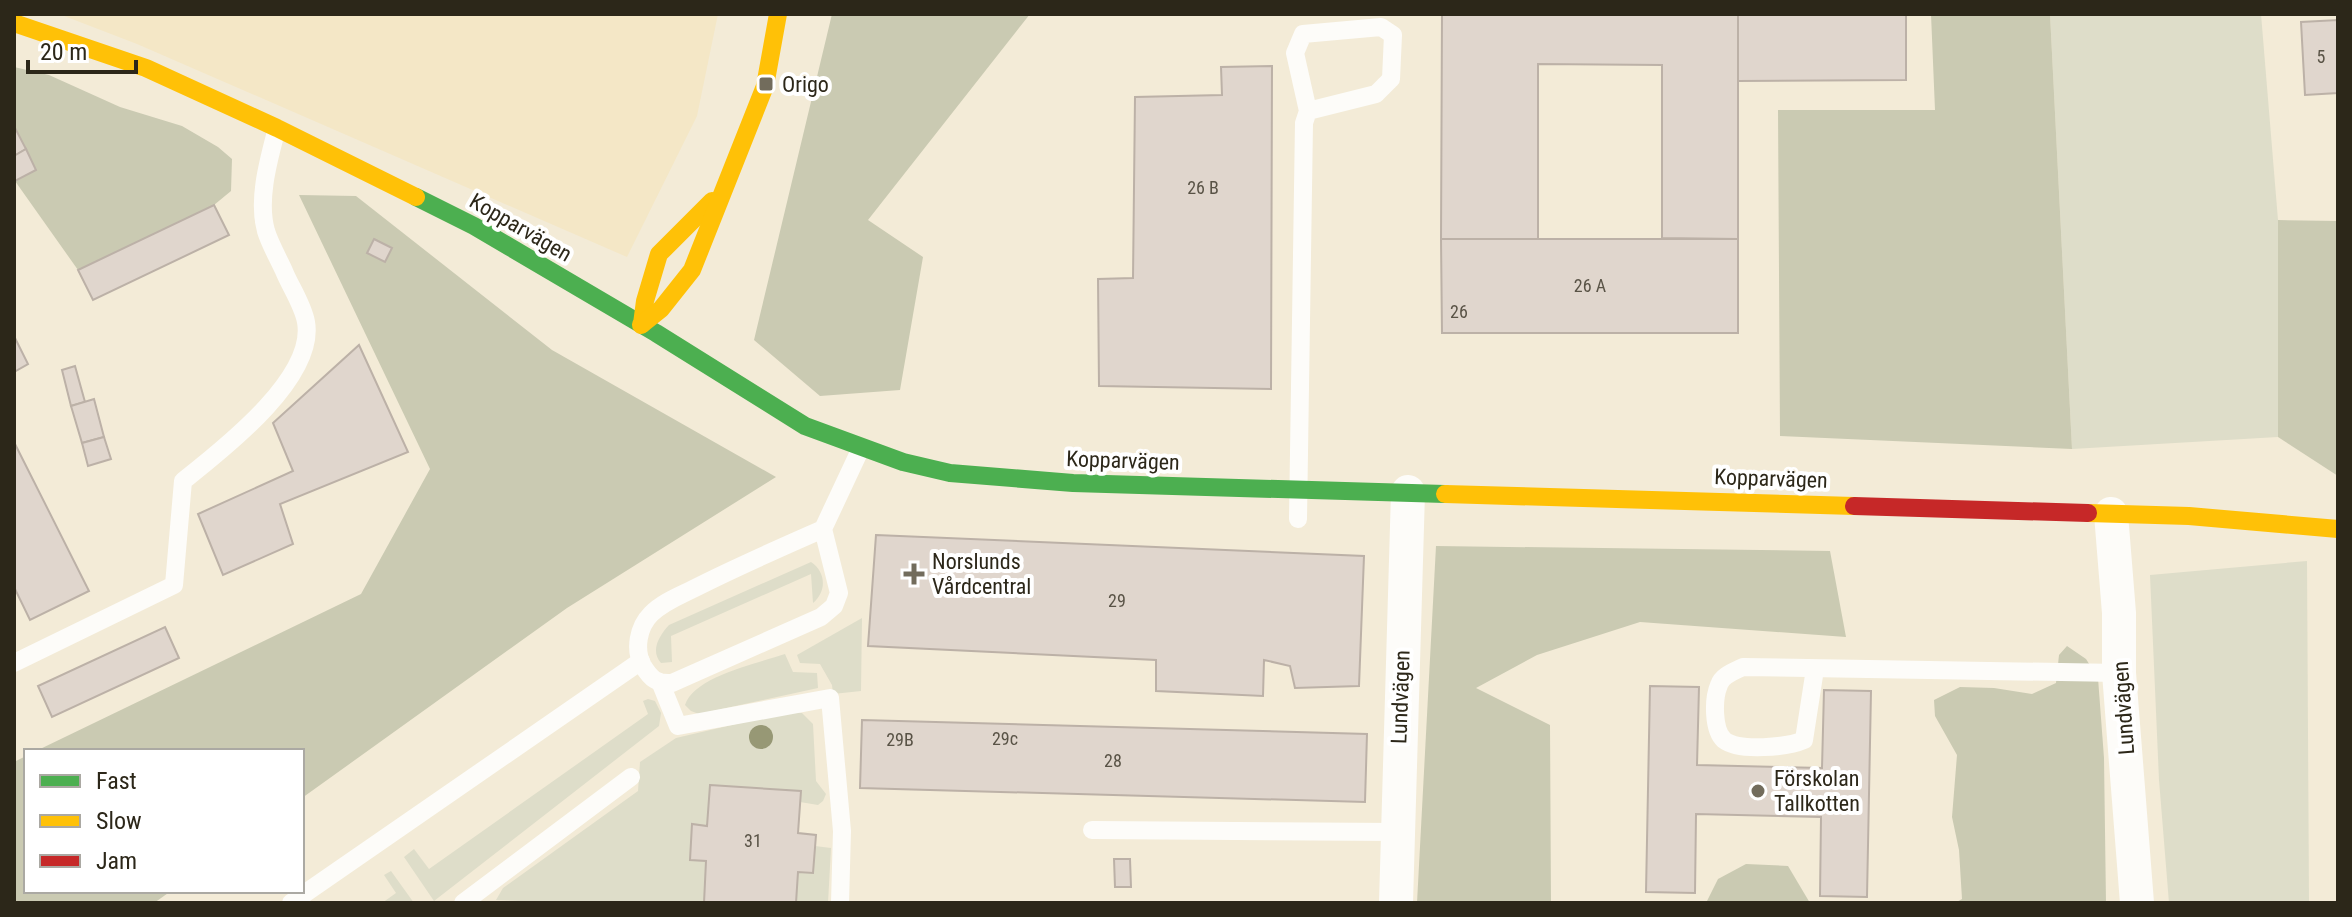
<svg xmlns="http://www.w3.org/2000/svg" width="2352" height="917" font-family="'Roboto Condensed',sans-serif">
  <rect width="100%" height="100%" fill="#f3ebd7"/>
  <polygon fill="#f4e7c6" points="59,14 718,14 697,116 627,257 137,44"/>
  <g fill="#deddc9">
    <polygon points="2050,14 2261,14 2278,220 2278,437 2072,449"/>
    <polygon points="2307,561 2309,903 2169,903 2159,780 2150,575"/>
    <path d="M811 562C826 572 827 591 813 603L811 574 671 636 672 662 661 663C650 651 659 636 669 625Z"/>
    <polygon points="862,618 861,691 833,694 832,685 820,664 800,663 797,655"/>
    <path d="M785 654 793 672 817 673 818 688 699 714 691 711 685 705C694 676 759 663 785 654Z"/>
    <polygon points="648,699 655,701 661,713 659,726 434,901 404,857 414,849 429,869 648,714 643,701"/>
    <polygon points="788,712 802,713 813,724 816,781 826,794 823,801 818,805 800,802 801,791 710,785 707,826 692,824 690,859 706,861 704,903 575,903 496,900 503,888 638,791 640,762 676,738"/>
    <polygon points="815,846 831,848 828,903 796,903 798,872"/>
    <polygon points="391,871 414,903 382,903 396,893 384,875"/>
  </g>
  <g fill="#cacab2">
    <polygon points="832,14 1030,14 868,220 923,257 900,390 820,396 754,340"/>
    <polygon points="1931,14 2050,14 2072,449 1780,436 1778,110 1935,110"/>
    <polygon points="14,67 49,75 120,107 182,126 218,147 232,159 231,191 214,205 78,270 15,181 36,170 14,126"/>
    <polygon points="299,195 356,196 552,350 776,477 567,608 302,798 302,751 36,751 361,594 430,469"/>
    <polygon points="2278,220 2338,221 2338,476 2278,437"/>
    <polygon points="1436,546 1830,551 1846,637 1640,622 1537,655 1476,688 1550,725 1551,903 1417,903"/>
    <polygon points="2067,646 2086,659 2098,678 2104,758 2106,903 1955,903 1962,899 1959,850 1952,817 1957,755 1935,716 1934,700 1960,687 1994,688 2032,694 2056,683 2059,655"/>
    <polygon points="26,756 26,891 171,891 154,903 14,903 14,762"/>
    <polygon points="1746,864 1788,866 1810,903 1706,903 1718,879"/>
  </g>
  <g fill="#e0d6cd" stroke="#bcb1a7" stroke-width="2">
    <polygon points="1442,14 1738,14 1738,239 1662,238 1662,65 1538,64 1538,239 1441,239"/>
    <polygon points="1738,14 1906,14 1906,80 1738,81"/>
    <polygon points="2338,20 2338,93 2305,95 2301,22"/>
    <polygon points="1272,66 1271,389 1099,386 1098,279 1133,278 1135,97 1222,95 1221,67"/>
    <polygon points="14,126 26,149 14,156"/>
    <polygon points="26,149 36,170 15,181 14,156"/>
    <polygon points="214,205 229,235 93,300 78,270"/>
    <polygon points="374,239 392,248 385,262 367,253"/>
    <polygon points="1441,239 1738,239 1738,333 1442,333"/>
    <polygon points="14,336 28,364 14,372"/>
    <polygon points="359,345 408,452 280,504 293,544 223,575 198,514 293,471 273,423"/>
    <polygon points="75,366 85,402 71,406 62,370"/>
    <polygon points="94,399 104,437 82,443 71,406"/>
    <polygon points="104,437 111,459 88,466 82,443"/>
    <polygon points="14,442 89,591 30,620 14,587"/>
    <polygon points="876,535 1364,556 1359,686 1295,688 1290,666 1264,660 1263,696 1156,691 1156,660 868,646"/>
    <polygon points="165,627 179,658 52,717 38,686"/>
    <polygon points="1650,686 1699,687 1697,765 1822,768 1824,690 1871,691 1867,897 1820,896 1821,817 1696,814 1695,893 1646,892"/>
    <polygon points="862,720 1367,734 1365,802 860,788"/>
    <polygon points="710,785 801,791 798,833 816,835 813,873 798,872 796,903 704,903 706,861 690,860 692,824 707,826"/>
    <polygon points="1114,859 1130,859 1131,887 1115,887"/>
  </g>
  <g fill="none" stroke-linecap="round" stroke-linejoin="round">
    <g stroke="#fdfcf9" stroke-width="18">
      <polyline points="1298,519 1304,123 1308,111 1295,53 1303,34 1381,27 1393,35 1391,79 1376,94 1308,111"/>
      <path d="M823 529C780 548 736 567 693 589 679 596 663 602 651 614 638 627 634 650 643 666 651 679 657 684 672 683L821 617 834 606 839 593 823 529 861 448"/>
      <path d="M14 663 174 585 183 481C222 450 316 378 306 322 303 305 290 286 284 271 278 258 270 244 266 231 257 199 269 159 277 128"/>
      <path d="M1815 669 1804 740C1788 747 1739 752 1724 740 1713 730 1713 699 1719 685 1722 675 1735 671 1743 667L2119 673"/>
      <polyline points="661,684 678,726 830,698 842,831 840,903"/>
      <polyline points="1092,830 1396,832"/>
      <polyline points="291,903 641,661"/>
      <polyline points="463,903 631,777"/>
    </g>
    <g stroke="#fdfcf9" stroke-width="34">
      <polyline points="2111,514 2119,613 2119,673 2137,903"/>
      <polyline points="1396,903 1408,492"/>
    </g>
    <polyline stroke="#4caf50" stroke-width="18" points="416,197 474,226 656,333 805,426 903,462 950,473 1073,483 1445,494"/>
    <g stroke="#ffc107" stroke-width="18">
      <polyline points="14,23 146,68 277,128 416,197"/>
      <polyline points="642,324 645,301 659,254 712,201"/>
      <polyline points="641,325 661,309 692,270 765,86 778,14"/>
      <polyline points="1445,494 1854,506"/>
      <polyline points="2088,513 2189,516 2338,529"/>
    </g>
    <polyline stroke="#c62828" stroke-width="18" points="1854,506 2088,513"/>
  </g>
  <circle fill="#979875" cx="761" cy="737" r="12"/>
  <g fill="#726c5c" stroke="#fff" stroke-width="3">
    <rect x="758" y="76" width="16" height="16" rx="4"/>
    <path d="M910 562h8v8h8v8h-8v8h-8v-8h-8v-8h8z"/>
    <circle cx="1758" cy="791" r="8"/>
  </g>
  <g text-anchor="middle" stroke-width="8" stroke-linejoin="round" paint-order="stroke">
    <g font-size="18" fill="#595346">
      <text x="2321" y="63">5</text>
      <text x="1203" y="194">26 B</text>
      <text x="1590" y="292">26 A</text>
      <text x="1459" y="318">26</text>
      <text x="1117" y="607">29</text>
      <text x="1005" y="745">29c</text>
      <text x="900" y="746">29B</text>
      <text x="1113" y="767">28</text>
      <text x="753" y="847">31</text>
    </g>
    <g font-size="22" fill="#2c2719" stroke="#fff" text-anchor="start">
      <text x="782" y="92">Origo</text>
      <text x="932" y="569">Norslunds<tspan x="932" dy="25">Vårdcentral</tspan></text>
      <text x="1774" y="786">Förskolan<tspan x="1774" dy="25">Tallkotten</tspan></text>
    </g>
    <g font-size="22" fill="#2c2719" stroke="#fff">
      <text transform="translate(521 227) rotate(30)" y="8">Kopparvägen</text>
      <text transform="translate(1123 460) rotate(2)" y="8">Kopparvägen</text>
      <text transform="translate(1771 478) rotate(2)" y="8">Kopparvägen</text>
      <text transform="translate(1400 697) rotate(-88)" y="8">Lundvägen</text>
      <text transform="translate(2123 708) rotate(-94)" y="8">Lundvägen</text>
    </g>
  </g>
  <rect width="2352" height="917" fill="none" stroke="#2c2719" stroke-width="32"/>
  <rect x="24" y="749" width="280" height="144" fill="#ffffff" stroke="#aba9a3" stroke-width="2"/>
  <rect x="40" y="775" width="40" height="12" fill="#4caf50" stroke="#aba9a3" stroke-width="2"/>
  <text x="96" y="789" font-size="24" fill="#2c2719">Fast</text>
  <rect x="40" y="815" width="40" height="12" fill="#ffc107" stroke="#aba9a3" stroke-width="2"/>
  <text x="96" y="829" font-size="24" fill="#2c2719">Slow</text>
  <rect x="40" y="855" width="40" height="12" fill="#c62828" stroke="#aba9a3" stroke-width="2"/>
  <text x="96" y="869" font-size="24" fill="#2c2719">Jam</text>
  <path d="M28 60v12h108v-12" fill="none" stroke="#2c2719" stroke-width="4"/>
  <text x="40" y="60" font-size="24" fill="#2c2719" stroke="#ffffff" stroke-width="6" paint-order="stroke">20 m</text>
</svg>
